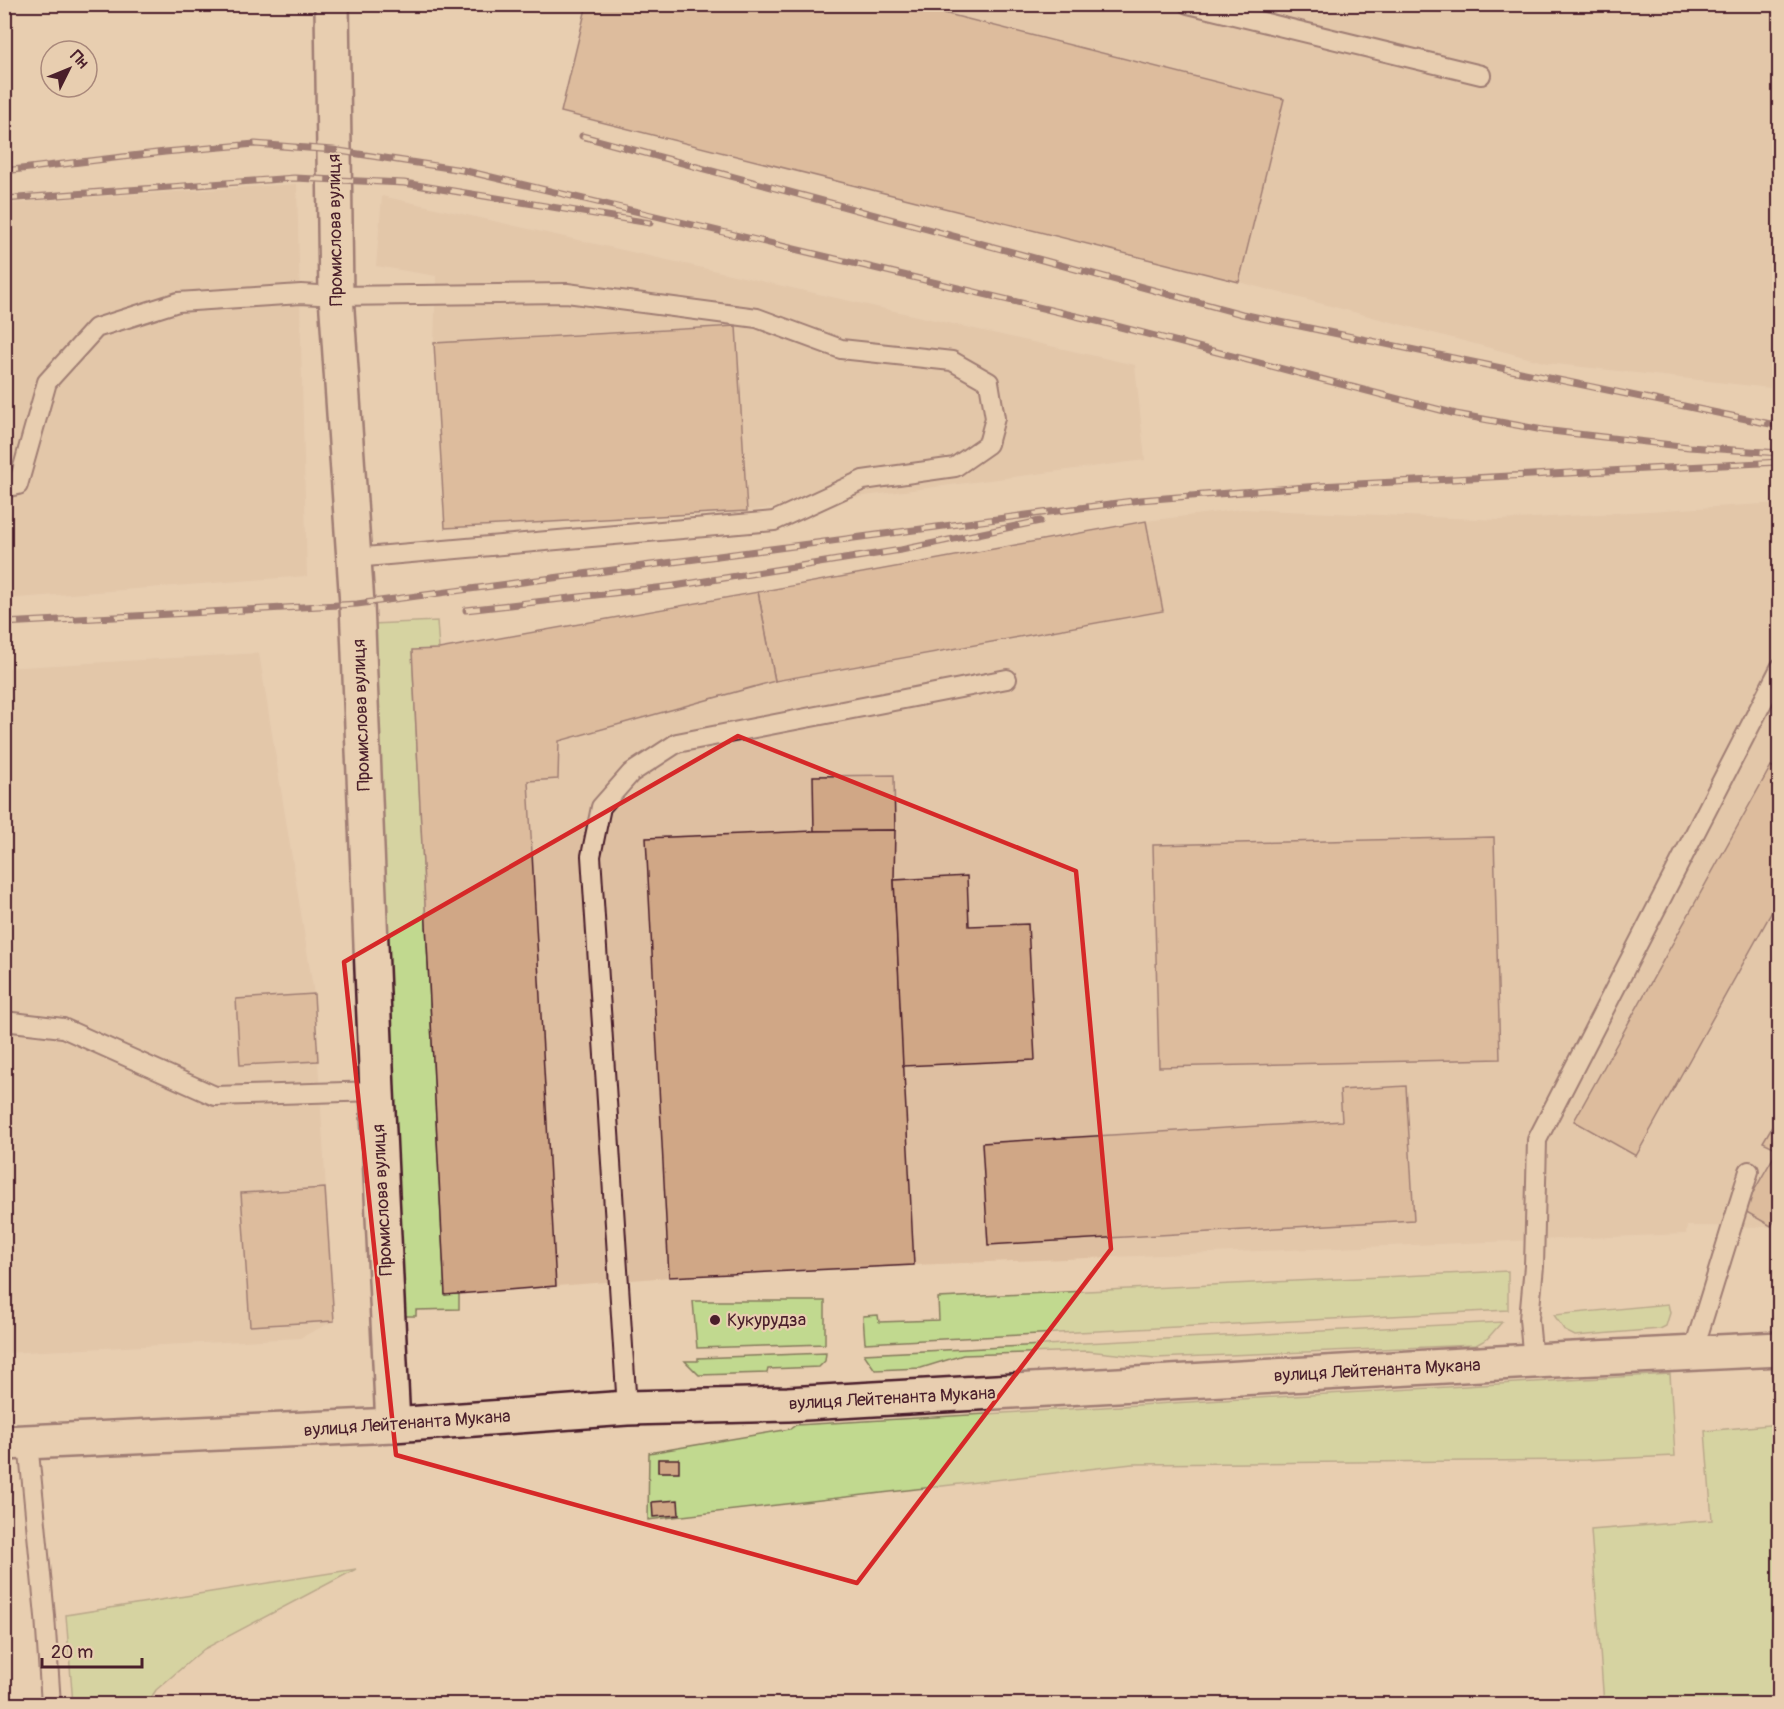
<svg xmlns="http://www.w3.org/2000/svg" width="1784" height="1709" font-family="Pangolin,sans-serif">
  <rect width="100%" height="100%" fill="#e8ceb0"/>
  <filter id="ink" filterUnits="userSpaceOnUse"><feTurbulence type="fractalNoise" baseFrequency=".0167" numOctaves="2"/><feDisplacementMap in="SourceGraphic" scale="12" xChannelSelector="R" yChannelSelector="G"/><feConvolveMatrix kernelMatrix="1 2 1 2 8 2 1 2 1" color-interpolation-filters="sRGB"/></filter>
  <g filter="url(#ink)">
    <g fill="#debfa1">
      <polygon points="587,5 1779,5 1779,389 1547,363 1239,282 561,112"/>
      <polygon points="297,184 307,576 5,599 4,205 33,201"/>
      <polygon points="382,196 1135,365 1145,460 747,511 445,528 434,343 436,276 376,266"/>
      <polygon points="1779,503 1779,1227 1687,1226 1686,1234 914,1265 669,1277 445,1295 412,650 439,649 1146,521 1242,509 1500,520"/>
      <polygon points="259,653 314,994 334,1321 300,1338 5,1353 4,668"/>
    </g>
    <g fill="#c1d98f" stroke="#867c5d" stroke-width="1.5">
      <polygon points="437,621 439,649 412,651 445,1294 459,1294 459,1309 416,1310 416,1316 403,1316 372,624"/>
      <polygon points="1508,1271 1508,1310 865,1343 863,1316 878,1315 879,1322 939,1320 938,1298"/>
      <polygon points="693,1301 825,1301 825,1344 697,1348"/>
      <polygon points="1668,1304 1670,1313 1666,1326 1660,1329 1575,1336 1565,1331 1554,1315"/>
      <polygon points="1502,1322 1487,1339 1476,1345 1155,1358 1087,1351 963,1355 921,1368 875,1370 864,1354"/>
      <polygon points="826,1353 825,1361 819,1367 768,1369 767,1373 699,1375 685,1361 698,1361 698,1358"/>
      <polygon points="1670,1374 1675,1456 1586,1460 1132,1464 648,1520 649,1453 790,1429 796,1425"/>
      <polygon points="1779,1424 1779,1704 1604,1704 1591,1530 1712,1520 1705,1431"/>
      <polygon points="356,1569 204,1649 156,1690 147,1704 73,1704 66,1615"/>
    </g>
    <g fill="#d0a786" stroke="#4a1f2b" stroke-width="1.5">
      <polygon points="587,4 908,4 1284,99 1239,282 561,112"/>
      <polygon points="736,326 747,511 445,528 434,343"/>
      <polygon points="1146,521 1163,611 775,681 758,592"/>
      <polygon points="758,592 775,681 559,741 558,779 528,781 556,1286 445,1295 412,650 439,649"/>
      <polygon points="1771,766 1780,771 1780,897 1636,1156 1574,1121"/>
      <polygon points="894,775 895,830 814,831 813,776"/>
      <polygon points="895,830 894,880 914,1265 669,1277 646,838 814,831"/>
      <polygon points="1494,837 1500,1059 1159,1067 1153,845"/>
      <polygon points="967,876 969,926 1028,924 1035,1060 903,1066 894,880"/>
      <polygon points="314,994 318,1061 240,1065 236,999"/>
      <polygon points="1406,1086 1414,1220 988,1245 982,1143 1342,1121 1340,1090"/>
      <polygon points="1780,1113 1780,1212 1771,1226 1743,1210 1778,1149 1763,1142"/>
      <polygon points="325,1188 334,1321 250,1326 241,1193"/>
      <rect x="658" y="1459" width="21" height="13"/>
      <polygon points="678,1500 679,1515 653,1517 652,1502"/>
    </g>
    <g fill="none" stroke-linecap="round" stroke-linejoin="round">
      <defs>
        <g id="lane">
          <polyline points="1188,4 1481,75"/>
          <polyline points="4,488 18,485 47,382 96,328 178,302 301,294 336,296 567,293 757,318 841,349 952,361 989,382 995,418 988,444 955,467 863,480 774,521 354,558"/>
          <polyline points="4,1021 63,1028 215,1096 377,1091"/>
          <polyline points="1692,1355 1749,1171"/>
          <polyline points="1533,1361 1529,1319 1534,1266 1537,1140 1780,668"/>
          <polyline points="627,1408 591,856 601,807 631,773 677,743 1007,679"/>
          <polyline points="28,1442 45,1616 51,1704"/>
        </g>
        <polyline id="street" points="332,4 336,296 357,604 377,1091 393,1425"/>
        <polyline id="secondary" points="4,1443 393,1425 627,1408 788,1404 1533,1361 1780,1349"/>
      </defs>
      <use href="#lane" stroke="#4a1f2b" stroke-width="22"/>
      <use href="#street" stroke="#4a1f2b" stroke-width="38"/>
      <use href="#secondary" stroke="#4a1f2b" stroke-width="38"/>
      <use href="#lane" stroke="#e8ceb0" stroke-width="18"/>
      <use href="#street" stroke="#e8ceb0" stroke-width="33"/>
      <use href="#secondary" stroke="#e8ceb0" stroke-width="33"/>
      <defs>
        <g id="rail">
          <polyline points="582,136 1242,314 1780,426"/>
          <polyline points="4,171 165,152 255,144 333,150 462,170 1101,322 1456,414 1543,430 1689,447 1780,453"/>
          <polyline points="4,199 294,178 404,183 650,223"/>
          <polyline points="466,610 674,586 901,550 1040,521"/>
          <polyline points="4,623 357,604 1140,500 1319,486 1780,462"/>
        </g>
      </defs>
      <use href="#rail" stroke="#4a1f2b" stroke-width="7"/>
      <use href="#rail" stroke="#e8ceb0" stroke-width="4.5" stroke-dasharray="14" stroke-linecap="butt"/>
    </g>
  </g>
  <path d="M0 0H1784V1709H0ZM738 736 1076 871 1111 1249 857 1583 396 1455 344 962Z" fill="#e8ceb0" fill-opacity=".55" fill-rule="evenodd"/>
  <path fill="none" stroke="#d62828" stroke-width="4.5" stroke-linejoin="round" d="M738 736 1076 871 1111 1249 857 1583 396 1455 344 962Z"/>
  <circle fill="#4a1f2b" stroke="#e8ceb0" stroke-width="2" cx="715" cy="1320" r="6"/>
  <g text-anchor="middle" stroke-width="4.5" stroke-linejoin="round" paint-order="stroke">
    <g font-size="18" fill="#4a1f2b" stroke="#e8ceb0">
      <text transform="translate(335 230) rotate(-91)" y="6">Промислова вулиця</text>
      <text transform="translate(361 715) rotate(-92)" y="6">Промислова вулиця</text>
      <text transform="translate(382 1200) rotate(-93)" y="6">Промислова вулиця</text>
      <text transform="translate(1377 1370) rotate(-3)" y="6">вулиця Лейтенанта Мукана</text>
      <text transform="translate(892 1398) rotate(-3)" y="6">вулиця Лейтенанта Мукана</text>
      <text transform="translate(407 1423) rotate(-4)" y="6">вулиця Лейтенанта Мукана</text>
    </g>
    <g font-size="18" fill="#4a1f2b" stroke="#e8ceb0" text-anchor="start">
      <text x="727" y="1326">Кукурудза</text>
    </g>
  </g>
  <rect width="1784" height="1709" fill="none" stroke="#e8ceb0" stroke-width="24"/>
  <rect x="12" y="12" width="1760" height="1685" fill="none" stroke="#4a1f2b" stroke-width="2" filter="url(#ink)"/>
  <g transform="translate(69 69) rotate(47)"><circle r="28" fill="#e8ceb0" stroke="#a9887b" stroke-width="1.5"/>
  <path d="M0-4.5L10 22L0 15L-10 22Z" fill="#4a1f2b"/>
  <text y="-9" font-size="16" font-weight="bold" text-anchor="middle" fill="#4a1f2b">Пн</text>
  </g>
  <path d="M42 1658v9h100v-9" fill="none" stroke="#4a1f2b" stroke-width="3"/>
  <text x="51" y="1658" font-size="18" fill="#4a1f2b" stroke="#e8ceb0" stroke-width="4.5" paint-order="stroke">20 m</text>
</svg>
